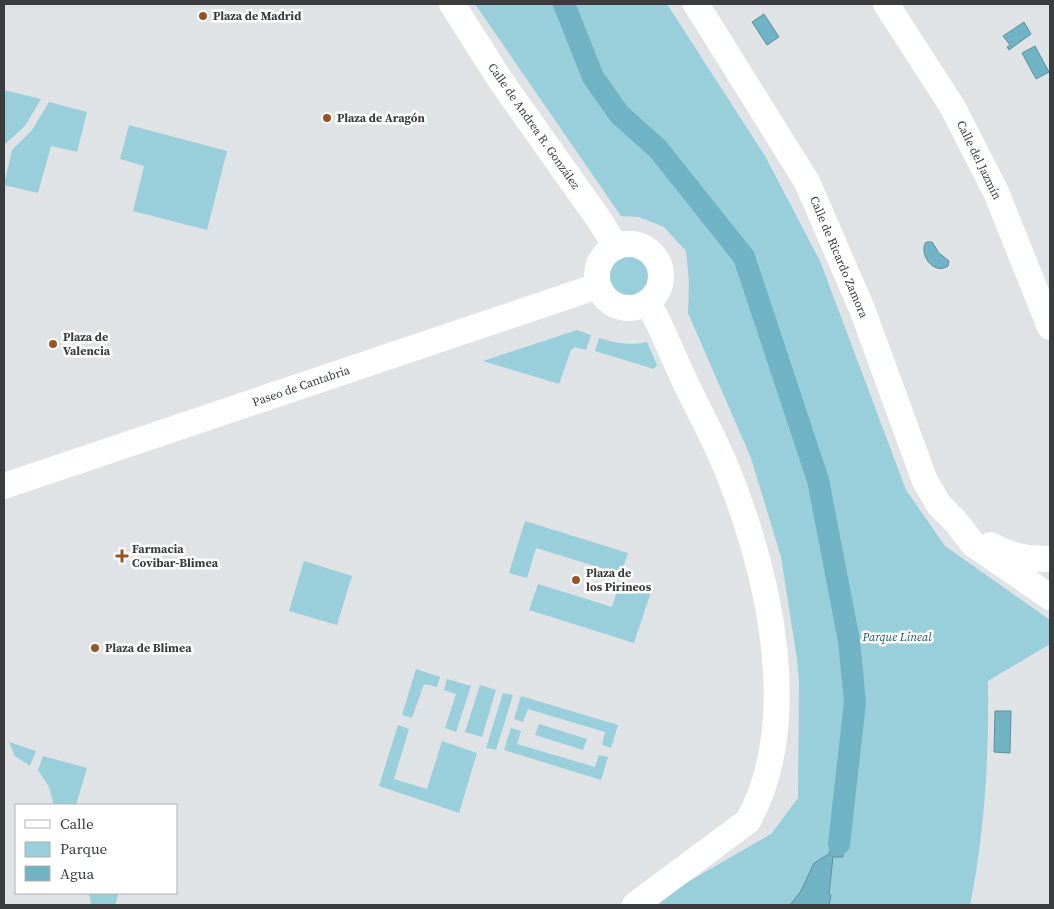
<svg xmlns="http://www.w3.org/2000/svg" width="1054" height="909" font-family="'Source Serif 4',serif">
  <rect width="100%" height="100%" fill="#dfe3e5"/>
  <g fill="#99cedb">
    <path d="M475 4H667L765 156 820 261 906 490 945 546 1050 620V644L988 681C989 756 985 832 970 905H648L771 834 798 798 799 683 797 659 781 557 751 458 688 313 689 282 686 251 664 227 639 217 621 216Z"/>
    <polygon points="4,90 41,99 25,126 4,145"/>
    <polygon points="49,102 87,112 77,152 51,146 38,193 4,185 12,150 32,130"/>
    <polygon points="129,125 227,151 207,230 133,211 144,166 120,159"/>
    <circle cx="629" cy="277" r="21"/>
    <polygon points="577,330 591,335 586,350 575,347 571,350 559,384 483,361"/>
    <path d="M599 338C615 343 631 346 647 342L657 365 654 369 595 351Z"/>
    <polygon points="525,521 628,553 621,574 536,548 527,578 509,573"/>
    <polygon points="304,561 352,576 337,625 289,611"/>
    <polygon points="620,582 651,592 634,643 529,610 538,584 612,607"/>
    <polygon points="416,669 440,677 437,687 424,684 412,718 402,715"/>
    <polygon points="447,679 471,686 456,732 445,728 456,694 444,690"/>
    <polygon points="480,685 496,690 482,737 465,732"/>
    <polygon points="503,693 513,695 496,750 486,748"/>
    <polygon points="521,696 618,725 611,748 602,745 605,732 528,709 523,722 514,719"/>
    <polygon points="539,724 587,739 583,750 535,735"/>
    <polygon points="398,725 409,729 394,779 427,789 442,741 477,753 459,813 379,786"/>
    <polygon points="511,728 521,731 517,744 595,767 599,755 608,757 601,780 504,750"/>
    <polygon points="9,742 36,751 30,766 15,756"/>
    <polygon points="43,756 87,768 76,805 54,805 49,787 38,770"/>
    <polygon points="89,893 119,893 115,905 91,905"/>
  </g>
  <g fill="#6fb3c4" stroke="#5f8f9c">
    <polygon points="764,14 779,37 767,45 752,22"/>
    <polygon points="1024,22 1031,34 1009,50 1007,47 1010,45 1003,36"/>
    <polygon points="1035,46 1049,72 1036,79 1022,53"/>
    <path d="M926 242H932L939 253 949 261 948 266C934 276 918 254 926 242Z"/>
    <polygon points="995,711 1011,711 1010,753 994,752"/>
    <polygon points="832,844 843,844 843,857 833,857 829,894 831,895 829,905 790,905 801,891 814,863 829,854"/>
  </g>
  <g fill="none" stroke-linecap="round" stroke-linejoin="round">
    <polyline stroke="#6fb3c4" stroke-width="22" points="564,4 593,77 619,114 658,149 744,257 818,480 849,641 855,702 839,844"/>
    <g stroke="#fff" stroke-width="26">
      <polyline points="452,4 501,81 600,221 616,247"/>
      <polyline points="696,4 807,182 862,309 925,481 939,505 956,522 973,544 1050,597"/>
      <polyline points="886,4 952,106 996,192 1050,327"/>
      <circle cx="629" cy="276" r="32"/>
      <polyline points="4,486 598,286"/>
      <path d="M991 545C1010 557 1029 559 1050 559"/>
      <path d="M635 905 748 821C803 721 769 577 730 477 718 446 702 417 688 388 674 359 663 330 648 302"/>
    </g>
  </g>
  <g fill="#985427" stroke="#fff" stroke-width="2">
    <circle cx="203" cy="16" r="5"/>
    <circle cx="327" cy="118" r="5"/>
    <circle cx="53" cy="344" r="5"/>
    <path d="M119.5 548.5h5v5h5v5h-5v5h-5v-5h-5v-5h5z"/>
    <circle cx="576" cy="580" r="5"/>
    <circle cx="95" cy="648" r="5"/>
  </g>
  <g text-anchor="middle" stroke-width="5" stroke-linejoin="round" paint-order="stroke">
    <g font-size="12" font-weight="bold" fill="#3a3c3d" stroke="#fff" text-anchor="start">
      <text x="213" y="20">Plaza de Madrid</text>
      <text x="337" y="122">Plaza de Aragón</text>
      <text x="63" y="341">Plaza de<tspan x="63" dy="14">Valencia</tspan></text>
      <text x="132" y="553">Farmacia<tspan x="132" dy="14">Covibar-Blimea</tspan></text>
      <text x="586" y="577">Plaza de<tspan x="586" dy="14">los Pirineos</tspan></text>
      <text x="105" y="652">Plaza de Blimea</text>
    </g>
    <g font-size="12" fill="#3a3c3d" stroke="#fff">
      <text transform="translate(534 126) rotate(55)" y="4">Calle de Andrea R. González</text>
      <text transform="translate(979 160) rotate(64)" y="4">Calle del Jazmín</text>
      <text transform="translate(839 257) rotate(67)" y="4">Calle de Ricardo Zamora</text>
      <text transform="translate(301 386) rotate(-19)" y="4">Paseo de Cantabria</text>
    </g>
    <g font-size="12" font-style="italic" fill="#1e5865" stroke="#fff">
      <text x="897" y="641">Parque Lineal</text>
    </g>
  </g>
  <rect width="1054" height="909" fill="none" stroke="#3a3c3d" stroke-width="10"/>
  <rect x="15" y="804" width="162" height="90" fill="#ffffff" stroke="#b0b1b1"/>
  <rect x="25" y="820" width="25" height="8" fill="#ffffff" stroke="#b0b1b1"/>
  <text x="60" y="829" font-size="15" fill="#3a3c3d">Calle</text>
  <rect x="25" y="842" width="25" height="15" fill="#99cedb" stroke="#b0b1b1"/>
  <text x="60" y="854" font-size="15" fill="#3a3c3d">Parque</text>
  <rect x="25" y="866" width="25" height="15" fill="#6fb3c4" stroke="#b0b1b1"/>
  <text x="60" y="879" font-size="15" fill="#3a3c3d">Agua</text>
</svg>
